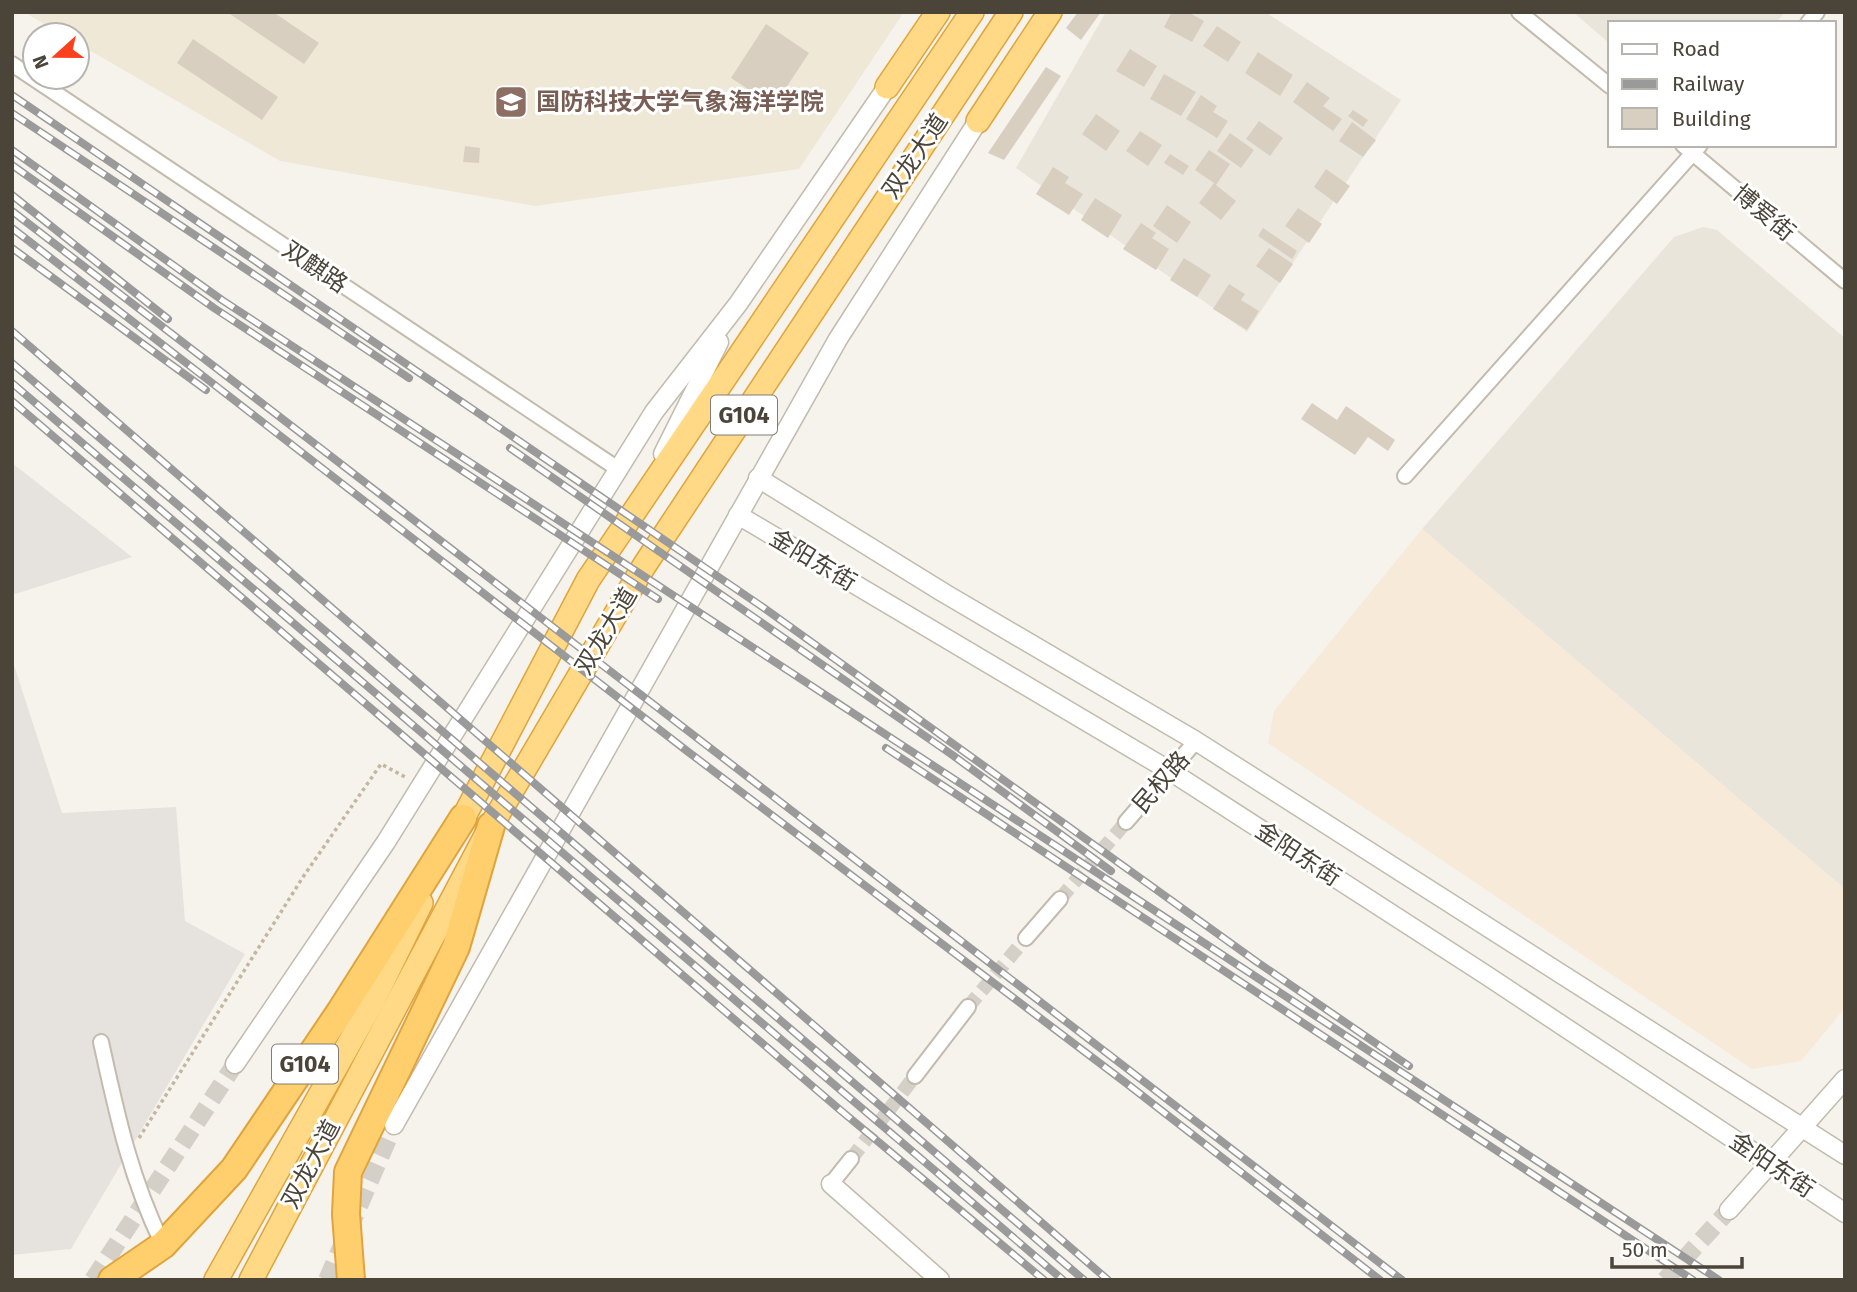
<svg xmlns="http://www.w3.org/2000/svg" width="1857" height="1292" font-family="'Fira Sans','Noto Sans SC',sans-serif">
  <rect width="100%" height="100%" fill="#f6f3ec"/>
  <g fill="#eae5da">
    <polygon points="1106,12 1265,12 1401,100 1247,332 1016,168"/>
    <polygon points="1573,12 1785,12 1776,23 1610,23 1610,44"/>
    <polygon points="1703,227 1717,230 1845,338 1845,889 1422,529 1674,237"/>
  </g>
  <polygon fill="#f7ead8" points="1422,529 1845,889 1845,1008 1801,1061 1752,1069 1268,743 1274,711"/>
  <g fill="#e6e2dd">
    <polygon points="12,463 132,557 12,595"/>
    <polygon points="12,659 62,813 176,807 185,921 245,954 71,1249 12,1255"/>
  </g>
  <polygon fill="#efe8d6" points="24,12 904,12 799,169 535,206 280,161 77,43 77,35 63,35"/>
  <g fill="#d8cfc1">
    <polygon points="227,12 273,12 319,43 304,64"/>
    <polygon points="1078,12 1101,12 1081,40 1066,28"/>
    <polygon points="1172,12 1188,12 1204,21 1192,42 1164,27"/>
    <polygon points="766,24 809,53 774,106 731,78"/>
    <polygon points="1217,26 1241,42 1228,62 1203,46"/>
    <polygon points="193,39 278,97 262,120 177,63"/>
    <polygon points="1130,49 1157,66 1144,87 1116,71"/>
    <polygon points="1258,52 1293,75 1280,96 1245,73"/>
    <polygon points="1046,67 1061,76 1004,160 988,153"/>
    <polygon points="1164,74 1196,92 1181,116 1150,99"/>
    <polygon points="1307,82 1330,98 1323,106 1342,119 1333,131 1293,102"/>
    <polygon points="1201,95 1217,106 1213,112 1228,121 1217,138 1186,119"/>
    <polygon points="1353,110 1368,120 1363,127 1348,116"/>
    <polygon points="1096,114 1120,131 1106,151 1082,134"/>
    <polygon points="1259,121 1283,138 1270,156 1246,139"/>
    <polygon points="1352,122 1376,140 1363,157 1339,141"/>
    <polygon points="1140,131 1162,145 1148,166 1126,151"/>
    <polygon points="1230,133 1254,150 1241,168 1217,151"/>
    <polygon points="465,146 480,148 479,163 463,162"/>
    <polygon points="1209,150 1230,164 1216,185 1236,201 1221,220 1199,203 1214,183 1195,170"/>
    <polygon points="1170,154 1189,166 1183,175 1164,163"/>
    <polygon points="1053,167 1069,177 1065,183 1083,194 1069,215 1036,194"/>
    <polygon points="1326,169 1350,186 1337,204 1314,187"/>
    <polygon points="1095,198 1122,215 1108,238 1081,220"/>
    <polygon points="1167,205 1191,222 1177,243 1153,226"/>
    <polygon points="1298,208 1322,224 1309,243 1285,226"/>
    <polygon points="1141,223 1156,233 1152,238 1169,249 1156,270 1123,249"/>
    <polygon points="1263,228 1297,251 1292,259 1258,236"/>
    <polygon points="1269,248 1293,264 1280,283 1256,266"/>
    <polygon points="1184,258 1211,275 1197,297 1170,280"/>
    <polygon points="1229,284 1245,294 1241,300 1259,311 1247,330 1213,309"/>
    <polygon points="1312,403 1337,420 1346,406 1395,440 1388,451 1368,437 1355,455 1301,419"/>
  </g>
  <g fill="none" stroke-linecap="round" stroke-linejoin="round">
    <g stroke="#d4d0c8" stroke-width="14" stroke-dasharray="14 7" stroke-linecap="butt">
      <polyline points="1060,899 1126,822"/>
      <polyline points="968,1007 1026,938"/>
      <polyline points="851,1159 915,1076"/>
    </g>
    <g stroke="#d4d0c8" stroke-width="18" stroke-dasharray="18 9" stroke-linecap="butt">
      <polyline points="93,1280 235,1064"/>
      <polyline points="327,1280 394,1125"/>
      <polyline points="1665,1280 1729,1210"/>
    </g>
    <defs>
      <g id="minor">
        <polyline points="1519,12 1610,86"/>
        <polyline points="1808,23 1817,12"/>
        <polyline points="12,64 618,469"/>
        <polyline points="1683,145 1845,281"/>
        <polyline points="1405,476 1700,145"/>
        <polyline points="1126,822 1196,741"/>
        <polyline points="1026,938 1060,899"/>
        <path d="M101 1042C117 1115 130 1177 163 1245"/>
        <polyline points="915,1076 968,1007"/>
        <polyline points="831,1184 851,1159"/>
      </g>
      <g id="tertiary">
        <polyline points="663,454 719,342"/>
        <polyline points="758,478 944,593 1196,741 1845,1155"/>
        <polyline points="738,515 1170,771 1486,975 1845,1213"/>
        <polyline points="235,1064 386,842 654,412 738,304 887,87"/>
        <polyline points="394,1125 838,339 978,121"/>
        <polyline points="831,1184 940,1280"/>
        <polyline points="1729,1210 1845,1079"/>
      </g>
      <g id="trunk">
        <polyline points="887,87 938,12"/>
        <polyline points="978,121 1050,12"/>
        <polyline points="456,832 588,580 972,12"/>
        <polyline points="216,1280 373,1001 421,903"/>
        <polyline points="251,1280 491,826 644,566 1011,12"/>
      </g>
      <g id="motorway">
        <polyline points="112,1280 163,1245 234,1169 340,1012 463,818"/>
        <polyline points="351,1280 346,1214 348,1172 456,947 491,826"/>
      </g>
    </defs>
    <use href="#minor" stroke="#c2bbae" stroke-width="18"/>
    <use href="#tertiary" stroke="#c2bbae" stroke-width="21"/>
    <use href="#trunk" stroke="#e0a43c" stroke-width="26"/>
    <use href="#motorway" stroke="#e0a43c" stroke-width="30"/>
    <polyline stroke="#c4b79f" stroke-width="3.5" stroke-dasharray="3.5 3.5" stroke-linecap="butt" points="139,1138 303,877 381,764 407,778"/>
    <use href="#minor" stroke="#fff" stroke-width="14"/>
    <use href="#tertiary" stroke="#fff" stroke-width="18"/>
    <use href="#trunk" stroke="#ffd985" stroke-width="23"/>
    <use href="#motorway" stroke="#ffcf6e" stroke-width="26"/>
    <defs>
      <g id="rail">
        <polyline points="12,95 764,608 1257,962 1409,1066"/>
        <polyline points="12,113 409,378"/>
        <polyline points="12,150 222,300 1719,1280"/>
        <polyline points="12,165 214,308 658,599"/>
        <polyline points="12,195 168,319"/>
        <polyline points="12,211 1402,1280"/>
        <polyline points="12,228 687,751 1126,1083 1380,1280"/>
        <polyline points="12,248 206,390"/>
        <polyline points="12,331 1108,1280"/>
        <polyline points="12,363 1084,1280"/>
        <polyline points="12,383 1063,1280"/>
        <polyline points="12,401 839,1109 1044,1280"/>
        <polyline points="510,448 951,754 1111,871"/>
        <polyline points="886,748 1693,1280"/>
      </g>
    </defs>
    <use href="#rail" stroke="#9a9a9a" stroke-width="8"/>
    <use href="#rail" stroke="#fff" stroke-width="5" stroke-dasharray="16" stroke-linecap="butt"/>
  </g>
  <defs>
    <symbol id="university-square" viewBox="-11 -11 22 22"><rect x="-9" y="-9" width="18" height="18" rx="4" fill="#8d6e63" stroke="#fff"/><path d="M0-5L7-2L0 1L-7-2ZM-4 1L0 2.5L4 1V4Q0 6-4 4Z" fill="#fff"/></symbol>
  </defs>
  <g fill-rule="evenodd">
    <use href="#university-square" x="492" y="83" width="38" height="38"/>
  </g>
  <g text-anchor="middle" stroke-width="6" stroke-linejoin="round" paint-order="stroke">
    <g fill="#fff" stroke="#817c74" stroke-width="2">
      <rect x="711" y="395.5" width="66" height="39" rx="5"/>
      <rect x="272" y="1044.5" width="66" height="39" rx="5"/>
    </g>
    <g font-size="23" font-weight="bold" fill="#4b4439">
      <text x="744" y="423">G104</text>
      <text x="305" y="1072">G104</text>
    </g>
    <g font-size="24" font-weight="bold" fill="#785e54" stroke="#fff" text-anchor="start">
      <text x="536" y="110">国防科技大学气象海洋学院</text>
    </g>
    <g font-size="24" fill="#4b4439" stroke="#fff">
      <text transform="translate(915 156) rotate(-56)" y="8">双龙大道</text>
      <text transform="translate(1764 213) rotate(40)" y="8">博爱街</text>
      <text transform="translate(315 267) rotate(34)" y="8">双麒路</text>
      <text transform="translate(813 560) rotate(31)" y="8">金阳东街</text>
      <text transform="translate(606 631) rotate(-59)" y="8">双龙大道</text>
      <text transform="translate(1161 782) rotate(-49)" y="8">民权路</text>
      <text transform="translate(1298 854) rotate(33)" y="8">金阳东街</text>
      <text transform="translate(311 1164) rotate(-62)" y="8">双龙大道</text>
      <text transform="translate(1772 1165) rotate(34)" y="8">金阳东街</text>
    </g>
  </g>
  <rect width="1857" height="1292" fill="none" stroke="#4b4439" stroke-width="28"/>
  <rect x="1608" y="21" width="228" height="126" fill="#ffffff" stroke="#b7b4b0" stroke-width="2"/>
  <rect x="1622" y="44" width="35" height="10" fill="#ffffff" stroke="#b7b4b0" stroke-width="2"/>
  <text x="1672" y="56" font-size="21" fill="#4b4439">Road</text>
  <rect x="1622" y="79" width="35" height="10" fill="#9a9a9a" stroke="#b7b4b0" stroke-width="2"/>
  <text x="1672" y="91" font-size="21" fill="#4b4439">Railway</text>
  <rect x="1622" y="108" width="35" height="21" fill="#d8cfc1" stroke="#b7b4b0" stroke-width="2"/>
  <text x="1672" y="126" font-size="21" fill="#4b4439">Building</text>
  <g transform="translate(56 56) rotate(249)"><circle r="33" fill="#ffffff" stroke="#b7b4b0" stroke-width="2"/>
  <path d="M0-5L12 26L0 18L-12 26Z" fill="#fc3f1d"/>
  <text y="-10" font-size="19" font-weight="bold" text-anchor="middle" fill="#4b4439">N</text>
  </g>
  <path d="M1612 1257v10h130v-10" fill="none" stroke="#4b4439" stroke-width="3.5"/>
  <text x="1622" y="1257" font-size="21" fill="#4b4439" stroke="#ffffff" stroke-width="5" paint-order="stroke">50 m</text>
</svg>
